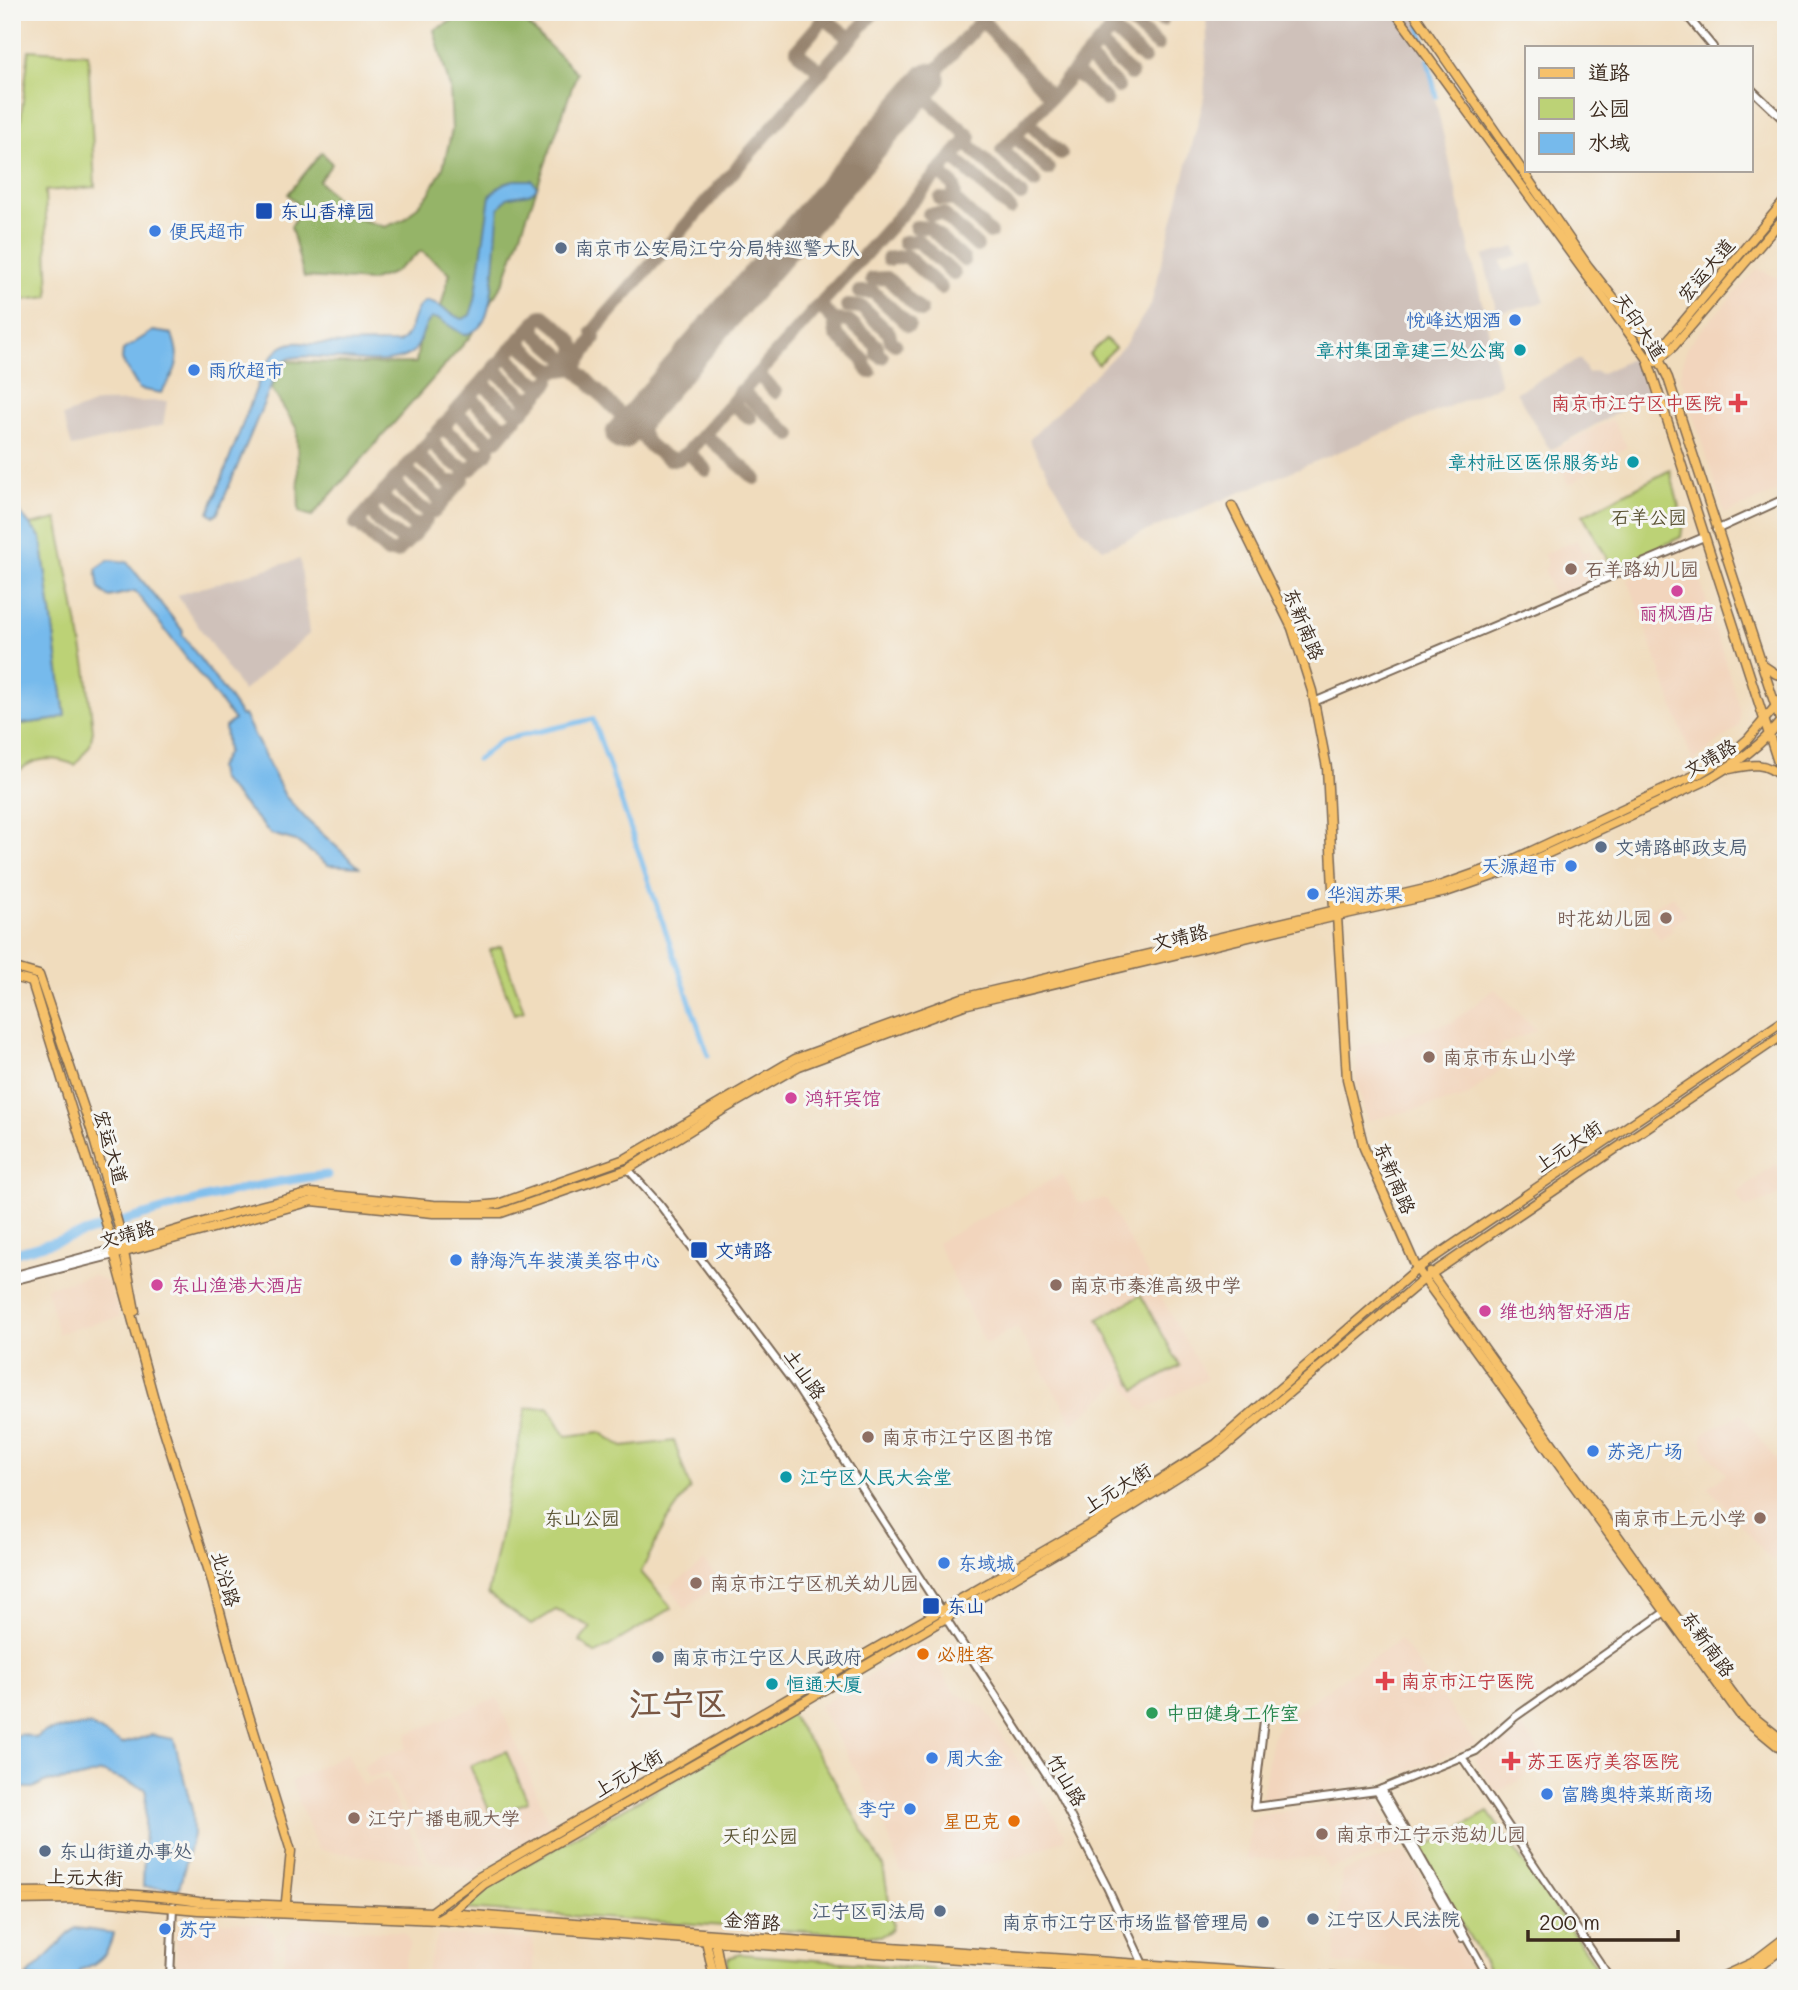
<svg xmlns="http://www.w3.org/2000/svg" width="1798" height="1990" font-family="Mali,'LXGW WenKai TC',sans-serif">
  <rect width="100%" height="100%" fill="#f6f6f2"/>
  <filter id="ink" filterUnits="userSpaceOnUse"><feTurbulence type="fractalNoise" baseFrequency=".0143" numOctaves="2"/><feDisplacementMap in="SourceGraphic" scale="14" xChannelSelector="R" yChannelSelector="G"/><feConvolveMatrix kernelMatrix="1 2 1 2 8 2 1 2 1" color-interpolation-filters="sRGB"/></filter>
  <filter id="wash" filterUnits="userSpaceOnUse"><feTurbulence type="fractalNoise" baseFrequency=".00686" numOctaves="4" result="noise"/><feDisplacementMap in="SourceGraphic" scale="28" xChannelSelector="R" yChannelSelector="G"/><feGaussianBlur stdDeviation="1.57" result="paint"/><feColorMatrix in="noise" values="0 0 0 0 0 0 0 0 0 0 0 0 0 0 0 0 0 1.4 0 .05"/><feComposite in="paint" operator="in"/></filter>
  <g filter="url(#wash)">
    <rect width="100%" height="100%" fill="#f0dcbd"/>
    <g fill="#f2d5bd">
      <polygon points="1757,269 1786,281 1786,488 1725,514 1680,375 1687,346"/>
      <polygon points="1612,419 1627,447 1569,485 1551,451"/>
      <polygon points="1577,540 1583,552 1588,550 1591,556 1586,558 1591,566 1595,565 1597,570 1601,568 1604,575 1553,596 1544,568 1548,566 1543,554"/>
      <polygon points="1686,561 1693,564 1697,571 1740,709 1740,719 1738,727 1693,762 1628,579"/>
      <polygon points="1673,896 1686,916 1671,925 1673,930 1660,939 1647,919 1649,909"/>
      <polygon points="1495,989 1536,1030 1499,1046 1505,1066 1466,1097 1367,1121 1356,1078 1358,1047 1452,1022"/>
      <polygon points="1775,1164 1786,1174 1786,1190 1771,1199 1745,1208 1736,1194"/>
      <polygon points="1062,1174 1078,1203 1106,1199 1207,1379 1143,1411 1122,1381 1073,1423 1017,1327 985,1344 937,1243"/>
      <polygon points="94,1275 110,1285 120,1317 58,1333 46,1287"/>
      <polygon points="1741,1414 1786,1472 1786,1550 1772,1561 1708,1487 1726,1474 1704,1448 1702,1434"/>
      <polygon points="704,1561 718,1579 715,1586 685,1609 670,1587"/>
      <polygon points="1400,1639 1476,1744 1373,1784 1268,1800 1262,1797 1272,1738 1281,1722"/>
      <polygon points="924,1643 954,1692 985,1709 1065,1834 1063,1840 1023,1856 954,1870 901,1873 882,1818 819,1706"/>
      <polygon points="497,1698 551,1827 476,1871 429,1860 388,1772 368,1778 363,1767 377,1758 406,1748 407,1734"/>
      <polygon points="1523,1727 1547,1763 1497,1793 1474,1758"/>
      <polygon points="347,1753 362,1785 385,1778 425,1864 318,1850 291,1781"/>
      <polygon points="1375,1798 1401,1847 1328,1869 1323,1858 1247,1859 1251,1820 1262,1815"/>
      <polygon points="1406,1851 1479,1975 1334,1963 1343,1871"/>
      <polygon points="185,1921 262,1923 274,1934 271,1974 176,1967 176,1933"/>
      <polygon points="296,1927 404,1932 410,1943 401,1978 283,1975 287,1935"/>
      <polygon points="438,1935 533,1939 534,1978 424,1978"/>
    </g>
    <g fill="#cfc1ba">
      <polygon points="1206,12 1415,12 1501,385 1103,549 1080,528 1029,440 1124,346 1151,304 1204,99 1207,40"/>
      <polygon points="1515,247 1518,256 1501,261 1503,271 1532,263 1545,302 1497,313 1483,256"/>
      <polygon points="1633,358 1649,395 1550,450 1516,392 1580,359 1588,373 1596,371 1600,374"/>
      <polygon points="167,401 163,425 72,447 63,416 98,402"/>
      <polygon points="300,559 309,634 243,691 177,595"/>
    </g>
    <g fill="#bcd276" stroke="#7c7e4a" stroke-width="2">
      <polygon points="29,50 88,54 95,187 45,191 49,297 13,301 12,304 12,193"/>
      <polygon points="1106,339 1115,348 1098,364 1089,354"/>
      <polygon points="1670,470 1683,523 1681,537 1613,569 1583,515"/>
      <path d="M57 519 86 667 93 731 90 745 75 765C51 755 29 758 12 778V725L53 720 65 715 41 538 30 525Z"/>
      <polygon points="501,946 524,1011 514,1014 490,950"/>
      <polygon points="1141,1295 1180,1366 1136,1390 1098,1319"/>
      <polygon points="549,1407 566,1436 600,1432 623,1447 674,1441 690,1488 666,1522 641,1572 672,1608 596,1654 580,1641 591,1627 556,1610 531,1625 488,1594 526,1408"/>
      <polygon points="790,1714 826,1766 883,1866 893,1925 891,1930 881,1936 461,1909 486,1887"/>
      <polygon points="506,1751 528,1802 492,1817 470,1766"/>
      <polygon points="1488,1812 1605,1978 1493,1978 1420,1850"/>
      <polygon points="740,1954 1040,1978 728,1978 728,1958"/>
    </g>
    <polygon fill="#95b467" stroke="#686f42" stroke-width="2" points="470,12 515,12 577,73 505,279 470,337 312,516 299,512 297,429 271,388 286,361 361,364 416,363 423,318 438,318 450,273 421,251 393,273 370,281 304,277 291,227 301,209 288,194 322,152 332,164 319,181 353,217 385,227 405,219 429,194 443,168 452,130 450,88 434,30"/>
    <g fill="#76baec" stroke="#587285" stroke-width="2">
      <path d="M514 180H532L537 187C531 198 517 194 507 198L499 208C495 234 496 305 482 324 478 330 471 333 464 335L439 319 432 318C420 327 424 345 410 354 378 374 307 345 281 362L217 515 213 516 209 513 264 368C276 349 285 339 309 344L398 343C416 334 408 311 426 301 441 304 449 315 463 319L470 315 475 300 490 195 504 183Z"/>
      <path d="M153 331 172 334C182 361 177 371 161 393L139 389 122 360 123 350Z"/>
      <polygon points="12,499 20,513 41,538 65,716 53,720 12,725"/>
      <path d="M109 560 127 562 183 631 182 634C201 662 223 687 241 716L244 715 285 796 308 821 359 867 328 865 296 841 271 834 220 779 218 768 227 752 225 727 234 720 135 591 109 597 99 589 96 569Z"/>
      <polygon points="90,1725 122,1744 151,1735 174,1739 192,1810 193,1835 179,1889 143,1887 146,1789 102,1772 76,1779 44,1782 33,1788 12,1788 12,1737 21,1734 36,1738 45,1731"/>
      <path d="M75 1928 113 1933C109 1954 100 1963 80 1970L76 1978H25Z"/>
    </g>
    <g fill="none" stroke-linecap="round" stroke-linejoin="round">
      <g stroke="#76baec" stroke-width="5">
        <polyline points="1420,26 1426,50"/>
        <polyline points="1428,60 1436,96"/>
        <polyline points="477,760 502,740 593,719 708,1055"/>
      </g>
      <path stroke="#76baec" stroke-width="9" d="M12 1254C115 1226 221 1186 327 1175"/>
      <g stroke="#96836e" stroke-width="14">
        <polyline points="1153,12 1162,20"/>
        <polyline points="1124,15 1157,45"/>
        <polyline points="826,16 828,21 850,38"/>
        <polyline points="982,20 1051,97 1002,150 1035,182"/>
        <polyline points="1112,29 1144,59"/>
        <polyline points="1099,43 1131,74"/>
        <polyline points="1087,56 1118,87"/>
        <polyline points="821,71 799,54 797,50 830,12"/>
        <polyline points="1074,71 1106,100"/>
        <polyline points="929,79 982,20 978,13"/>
        <polyline points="1051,97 1127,12"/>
        <polyline points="1028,122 1061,154"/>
        <polyline points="1015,136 1048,169"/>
        <polyline points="966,142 1021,195"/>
        <polyline points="953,157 1010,209"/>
        <polyline points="939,172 954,186 955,200"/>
        <polyline points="940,199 955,200 990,233"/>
        <polyline points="929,214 943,214 977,246"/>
        <polyline points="916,227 930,228 964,260"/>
        <polyline points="904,242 918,241 954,274"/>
        <polyline points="888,259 906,256 941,288"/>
        <polyline points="872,279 887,278 921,311"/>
        <polyline points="859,292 873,292 909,325"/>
        <polyline points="819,305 834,320 836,335 864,360 865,367 870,372"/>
        <polyline points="847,306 861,307 889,333 891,341 895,344"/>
        <polyline points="834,320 849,321 877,346 877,354 882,357"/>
        <polyline points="535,321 535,333 575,368"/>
        <polyline points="521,338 523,347 552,371 575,368"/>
        <path d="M508 353C511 365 533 385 546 385L549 381"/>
        <polyline points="496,365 498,373 526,399 536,396 546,385"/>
        <polyline points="575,368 594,338 593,332 606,316 874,12"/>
        <polyline points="758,374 775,392"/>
        <polyline points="484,379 486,387 517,412 522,412 536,396"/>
        <polyline points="741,391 791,435"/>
        <polyline points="472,393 473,400 499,424 507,426 515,420"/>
        <polyline points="732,403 750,418"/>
        <path d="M645 407C636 436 644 444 669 459H678L688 452 970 137 919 91"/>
        <polyline points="459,408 460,416 489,440 497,440 510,425"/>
        <polyline points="445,423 447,432 475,454 486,454 489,449"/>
        <polyline points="704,434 755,478"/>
        <path d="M432 437C434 451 458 469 471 469L486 454"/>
        <polyline points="421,450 421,459 448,482 460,482 463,478"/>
        <polyline points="688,452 706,470"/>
        <polyline points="408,465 409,472 438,498 447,497 460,482"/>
        <path d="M396 478C398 491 421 512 434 512L447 497"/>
        <polyline points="384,492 384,499 412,524 422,525 426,520"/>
        <path d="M371 507C373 520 395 538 409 540L422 525"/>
        <polyline points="360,519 361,527 388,552 397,552 409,540"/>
        <path d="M356 524 541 316H544C553 324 569 334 574 345 577 352 572 360 575 368L622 416"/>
      </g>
      <polyline stroke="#96836e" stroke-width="33" points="622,434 929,79"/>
    </g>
  </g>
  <g filter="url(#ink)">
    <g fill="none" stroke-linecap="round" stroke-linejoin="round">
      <defs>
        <g id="minor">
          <polyline points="1684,12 1713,47"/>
          <polyline points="1751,89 1786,122"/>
          <polyline points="1716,530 1786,498"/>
          <polyline points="1314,702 1704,537"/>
          <polyline points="628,1169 660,1205 796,1386 1058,1792 1107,1887 1143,1964"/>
          <polyline points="12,1276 113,1249"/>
          <polyline points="12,1281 114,1255"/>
          <polyline points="1264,1720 1254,1807 1377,1791 1476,1751 1515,1717 1665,1612"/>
          <polyline points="1462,1757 1610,1978"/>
          <polyline points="1382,1789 1489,1978"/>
          <polyline points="1377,1791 1462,1938"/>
          <polyline points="170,1978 173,1906"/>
        </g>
        <g id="major">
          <polyline points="1395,12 1647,358 1786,787"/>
          <polyline points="1413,12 1588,266 1655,351 1668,378 1786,738"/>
          <polyline points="1653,353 1667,341 1786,199"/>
          <polyline points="1656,362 1673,347 1786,215"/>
          <polyline points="1232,506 1292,628 1312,691 1327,768 1334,909 1337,916 1347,1079 1364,1148 1417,1269 1740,1715 1786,1753"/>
          <polyline points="1764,666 1776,674 1786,676"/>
          <path d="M1730 769C1751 764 1766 761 1782 778"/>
          <polyline points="12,967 39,975 91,1129 120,1231 135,1311"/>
          <polyline points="12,977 32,982 102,1208 154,1399 211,1578 239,1683 291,1851 285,1911"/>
          <polyline points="113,1249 237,1212 311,1193 434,1205 477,1206 498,1204 625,1159 795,1059 962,998 1442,885 1510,861 1700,773 1731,754 1748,739 1786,694"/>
          <path d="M114 1255 312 1201 433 1213H501L628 1169 721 1111 799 1066 964 1005 1337 916 1446 892 1516 868 1703 782C1735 764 1764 745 1786 714"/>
          <polyline points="1430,1272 1655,1588 1745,1710 1786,1743"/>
          <path d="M12 1892C74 1891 137 1892 199 1902L432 1912"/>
          <polyline points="12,1900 77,1899 198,1910 438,1920 803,1948 1226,1978"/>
          <polyline points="448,1913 803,1941 1345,1978"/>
          <polyline points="422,1919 479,1877 1089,1525 1216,1444 1417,1269 1786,1019"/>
          <polyline points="438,1920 450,1913 484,1884 805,1701 1092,1532 1221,1450 1424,1279 1786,1033"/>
          <polyline points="705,1936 714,1978"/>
          <polyline points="712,1939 715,1941 722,1978"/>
          <polyline points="1719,1978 1752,1963 1786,1937"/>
          <polyline points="1740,1978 1752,1972 1786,1946"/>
        </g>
      </defs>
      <use href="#minor" stroke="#7a6856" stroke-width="10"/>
      <use href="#major" stroke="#7a6856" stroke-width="11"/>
      <use href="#minor" stroke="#fff" stroke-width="6"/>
      <use href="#major" stroke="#f6c16b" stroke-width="8"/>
    </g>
  </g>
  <g fill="#1a4fb4" stroke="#f6f6f2" stroke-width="2.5">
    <rect x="255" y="202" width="18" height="18" rx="3.5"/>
    <rect x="690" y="1241" width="18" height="18" rx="3.5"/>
    <rect x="922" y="1597" width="18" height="18" rx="3.5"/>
  </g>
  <g fill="#3f7fe0" stroke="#f6f6f2" stroke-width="2.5">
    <circle cx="155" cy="231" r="7"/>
    <circle cx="1515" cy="320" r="7"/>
    <circle cx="194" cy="370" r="7"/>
    <circle cx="1571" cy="866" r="7"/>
    <circle cx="1313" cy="894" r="7"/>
    <circle cx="456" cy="1260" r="7"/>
    <circle cx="1593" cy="1451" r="7"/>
    <circle cx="944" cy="1563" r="7"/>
    <circle cx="932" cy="1758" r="7"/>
    <circle cx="1547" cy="1794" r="7"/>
    <circle cx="910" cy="1809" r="7"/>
    <circle cx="165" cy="1929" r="7"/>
  </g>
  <g fill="#5c6f8a" stroke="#f6f6f2" stroke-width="2.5">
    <circle cx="561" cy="248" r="7"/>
    <circle cx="1601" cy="847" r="7"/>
    <circle cx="658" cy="1657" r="7"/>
    <circle cx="45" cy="1851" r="7"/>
    <circle cx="940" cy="1911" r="7"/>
    <circle cx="1313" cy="1919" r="7"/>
    <circle cx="1263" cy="1922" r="7"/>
  </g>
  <g fill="#0f9aa8" stroke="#f6f6f2" stroke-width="2.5">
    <circle cx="1520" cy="350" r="7"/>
    <circle cx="1633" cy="462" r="7"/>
    <circle cx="786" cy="1477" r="7"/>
    <circle cx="772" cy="1684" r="7"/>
  </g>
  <g fill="#e0444e" stroke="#f6f6f2" stroke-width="2.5">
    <path d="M1734.5 392.5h7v7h7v7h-7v7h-7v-7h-7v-7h7z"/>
    <path d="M1381.5 1670.5h7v7h7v7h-7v7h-7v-7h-7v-7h7z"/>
    <path d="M1507.5 1750.5h7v7h7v7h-7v7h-7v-7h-7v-7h7z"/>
  </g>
  <g fill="#8d6e63" stroke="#f6f6f2" stroke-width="2.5">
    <circle cx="1571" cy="569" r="7"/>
    <circle cx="1666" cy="918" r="7"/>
    <circle cx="1429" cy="1057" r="7"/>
    <circle cx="1056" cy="1285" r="7"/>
    <circle cx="868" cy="1437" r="7"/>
    <circle cx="1760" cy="1518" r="7"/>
    <circle cx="696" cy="1583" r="7"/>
    <circle cx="354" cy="1818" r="7"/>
    <circle cx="1322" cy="1834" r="7"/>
  </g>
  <g fill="#d1479c" stroke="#f6f6f2" stroke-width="2.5">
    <circle cx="1677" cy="591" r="7"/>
    <circle cx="791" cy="1098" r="7"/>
    <circle cx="157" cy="1285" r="7"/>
    <circle cx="1485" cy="1311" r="7"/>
  </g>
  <g fill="#e8710a" stroke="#f6f6f2" stroke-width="2.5">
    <circle cx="923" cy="1654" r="7"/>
    <circle cx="1014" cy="1821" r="7"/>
  </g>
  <circle fill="#2e9e5b" stroke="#f6f6f2" stroke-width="2.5" cx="1152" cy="1713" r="7"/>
  <g text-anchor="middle" stroke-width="6" stroke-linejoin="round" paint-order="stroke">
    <g font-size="19" fill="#164399" stroke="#f6f6f2" text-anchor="start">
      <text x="280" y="218">东山香樟园</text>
      <text x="715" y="1257">文靖路</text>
      <text x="947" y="1613">东山</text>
    </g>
    <g font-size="19" fill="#366cbe" stroke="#f6f6f2" text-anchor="start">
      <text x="169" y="238">便民超市</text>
      <text x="1501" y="327" text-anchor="end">悦峰达烟酒</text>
      <text x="208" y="377">雨欣超市</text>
      <text x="1557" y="873" text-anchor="end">天源超市</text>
      <text x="1327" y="901">华润苏果</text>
      <text x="470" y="1267">静海汽车装潢美容中心</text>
      <text x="1607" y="1458">苏尧广场</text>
      <text x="958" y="1570">东域城</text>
      <text x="946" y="1765">周大金</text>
      <text x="1561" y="1801">富腾奥特莱斯商场</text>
      <text x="896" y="1816" text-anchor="end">李宁</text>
      <text x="179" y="1936">苏宁</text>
    </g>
    <g font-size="19" fill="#4e5e75" stroke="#f6f6f2" text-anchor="start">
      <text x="575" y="255">南京市公安局江宁分局特巡警大队</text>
      <text x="1615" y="854">文靖路邮政支局</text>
      <text x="672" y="1664">南京市江宁区人民政府</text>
      <text x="59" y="1858">东山街道办事处</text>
      <text x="926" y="1918" text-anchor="end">江宁区司法局</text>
      <text x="1327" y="1926">江宁区人民法院</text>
      <text x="1249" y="1929" text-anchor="end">南京市江宁区市场监督管理局</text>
    </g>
    <g font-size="19" fill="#3b2a1e" stroke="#f6f6f2">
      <text transform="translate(1706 270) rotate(-50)" y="7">宏运大道</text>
      <text transform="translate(1640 326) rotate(56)" y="7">天印大道</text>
      <text transform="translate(1304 624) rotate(68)" y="7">东新南路</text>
      <text transform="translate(1710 758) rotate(-30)" y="7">文靖路</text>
      <text transform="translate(1180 937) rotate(-13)" y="7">文靖路</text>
      <text transform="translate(1568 1146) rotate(-34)" y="7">上元大街</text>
      <text transform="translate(111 1147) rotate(74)" y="7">宏运大道</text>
      <text transform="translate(1395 1178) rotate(67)" y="7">东新南路</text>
      <text transform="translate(127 1234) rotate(-15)" y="7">文靖路</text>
      <text transform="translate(805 1374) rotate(55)" y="7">土山路</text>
      <text transform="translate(1117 1488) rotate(-32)" y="7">上元大街</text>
      <text transform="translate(226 1579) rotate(74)" y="7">北沿路</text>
      <text transform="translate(1708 1644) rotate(54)" y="7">东新南路</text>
      <text transform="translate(628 1773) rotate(-30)" y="7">上元大街</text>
      <text transform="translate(1067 1780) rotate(60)" y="7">竹山路</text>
      <text transform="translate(85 1877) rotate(2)" y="7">上元大街</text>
      <text transform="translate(752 1921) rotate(4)" y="7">金箔路</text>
    </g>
    <g font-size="19" fill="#0d838f" stroke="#f6f6f2" text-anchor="end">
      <text x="1506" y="357">章村集团章建三处公寓</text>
      <text x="1619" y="469">章村社区医保服务站</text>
      <text x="800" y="1484" text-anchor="start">江宁区人民大会堂</text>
      <text x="786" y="1691" text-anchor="start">恒通大厦</text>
    </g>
    <g font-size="19" fill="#be3a42" stroke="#f6f6f2" text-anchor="start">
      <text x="1722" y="410" text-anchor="end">南京市江宁区中医院</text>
      <text x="1401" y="1688">南京市江宁医院</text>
      <text x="1527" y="1768">苏王医疗美容医院</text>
    </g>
    <g font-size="19" fill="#5b5434" stroke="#f6f6f2">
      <text x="1649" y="524">石羊公园</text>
      <text x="582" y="1525">东山公园</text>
      <text x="760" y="1843">天印公园</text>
    </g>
    <g font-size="19" fill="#785e54" stroke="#f6f6f2" text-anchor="start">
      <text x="1585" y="576">石羊路幼儿园</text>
      <text x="1652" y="925" text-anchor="end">时花幼儿园</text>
      <text x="1443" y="1064">南京市东山小学</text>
      <text x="1070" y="1292">南京市秦淮高级中学</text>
      <text x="882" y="1444">南京市江宁区图书馆</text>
      <text x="1746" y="1525" text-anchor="end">南京市上元小学</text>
      <text x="710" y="1590">南京市江宁区机关幼儿园</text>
      <text x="368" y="1825">江宁广播电视大学</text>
      <text x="1336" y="1841">南京市江宁示范幼儿园</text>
    </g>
    <g font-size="19" fill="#b23c85" stroke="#f6f6f2" text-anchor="start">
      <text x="1677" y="620" text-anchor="middle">丽枫酒店</text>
      <text x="805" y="1105">鸿轩宾馆</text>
      <text x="171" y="1292">东山渔港大酒店</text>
      <text x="1499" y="1318">维也纳智好酒店</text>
    </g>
    <g font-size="19" fill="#c56008" stroke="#f6f6f2" text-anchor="start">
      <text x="937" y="1661">必胜客</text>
      <text x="1000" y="1828" text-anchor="end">星巴克</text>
    </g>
    <g font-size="19" fill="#27864d" stroke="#f6f6f2" text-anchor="start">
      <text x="1166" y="1720">中田健身工作室</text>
    </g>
    <g font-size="33" font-weight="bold" fill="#795743" stroke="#f6f6f2">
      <text x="678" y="1715">江宁区</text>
    </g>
  </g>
  <rect width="1798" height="1990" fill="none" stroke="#f6f6f2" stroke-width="42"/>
  <rect x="1525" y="46" width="228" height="126" fill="#f6f6f2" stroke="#aba49d" stroke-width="2"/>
  <rect x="1539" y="68" width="35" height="10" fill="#f6c16b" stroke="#aba49d" stroke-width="2"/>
  <text x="1588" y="80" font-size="21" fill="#3b2a1e">道路</text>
  <rect x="1539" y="98" width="35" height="21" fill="#bcd276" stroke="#aba49d" stroke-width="2"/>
  <text x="1588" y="116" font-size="21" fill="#3b2a1e">公园</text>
  <rect x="1539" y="133" width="35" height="21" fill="#76baec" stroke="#aba49d" stroke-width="2"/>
  <text x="1588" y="150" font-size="21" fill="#3b2a1e">水域</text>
  <path d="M1528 1930v10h150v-10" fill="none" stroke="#3b2a1e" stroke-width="3.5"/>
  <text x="1539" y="1930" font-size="21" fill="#3b2a1e" stroke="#f6f6f2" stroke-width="5" paint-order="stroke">200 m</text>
</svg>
